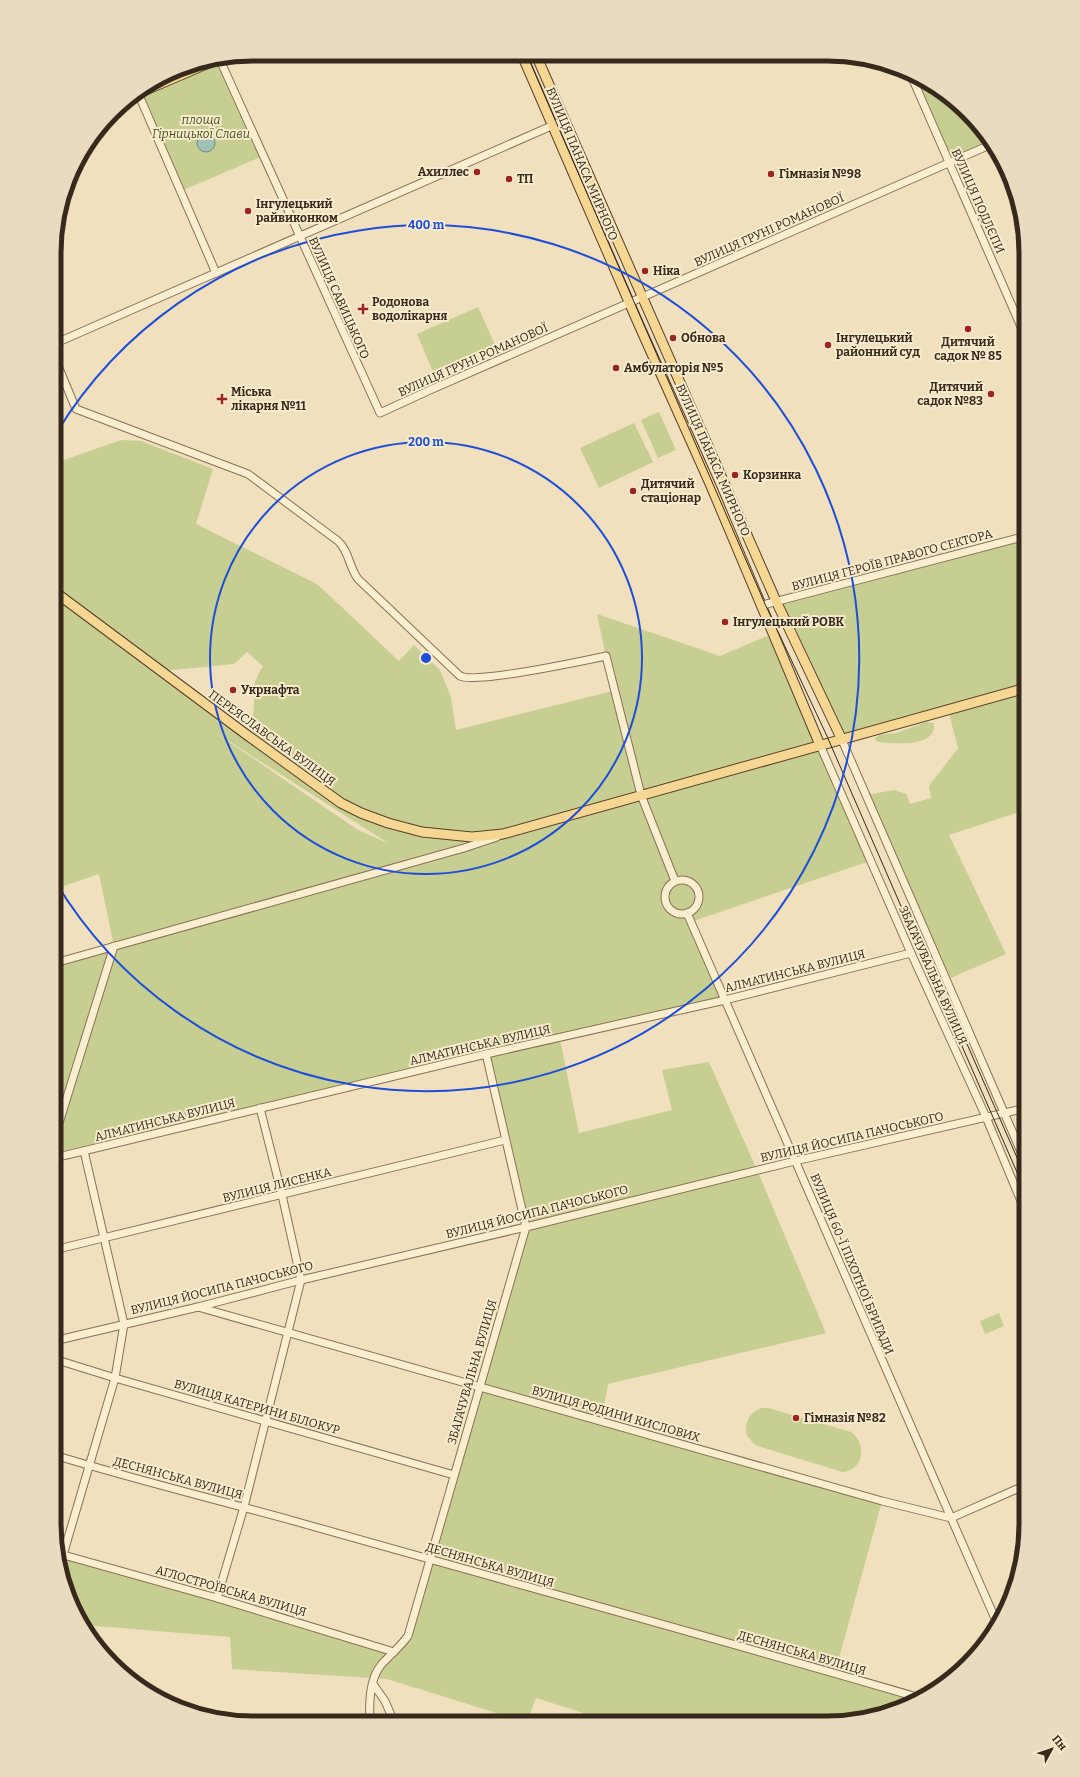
<svg xmlns="http://www.w3.org/2000/svg" width="1080" height="1777" font-family="Bitter,serif">
  <rect width="100%" height="100%" fill="#f0e0be"/>
  <g fill="#c7ce91" fill-rule="evenodd">
    <polygon points="220,60 263,156 181,191 138,94 211,62"/>
    <polygon points="910,73 948,95 985,132 992,144 949,162"/>
    <polygon points="478,307 496,347 434,374 417,334"/>
    <polygon points="659,412 676,450 658,458 641,420"/>
    <polygon points="634,423 653,462 599,488 580,448"/>
    <path d="M121 440 141 441 213 469 196 524 317 584 399 661 414 645 440 670 451 697 456 730 613 691 597 614 720 656 774 633 870 861 691 922 725 1000 560 1039 579 1133 672 1110 662 1070 709 1062 757 1170 826 1333 608 1384 601 1421 882 1501 835 1673 920 1698 903 1708 828 1723 612 1722 536 1698 527 1722H525L387 1679 232 1669 230 1637 84 1625 69 1600 60 1554 395 1652 402 1645 526 1227 486 1054 54 1158 55 963 114 946 99 874 55 889V463ZM247 652 263 666 255 681 252 738 162 671 234 664ZM213 731 388 843 358 830Z"/>
    <polygon points="1026,536 1026,810 949,835 1006,954 946,980 866,795 894,790 906,794 910,804 931,798 929,786 958,748 948,710 842,740 776,601"/>
    <path d="M926 722 934 723C937 749 893 743 877 742L875 738 880 735 896 733Z"/>
    <polygon points="999,1313 1004,1326 985,1334 980,1321"/>
    <path d="M761 1408H768L851 1432C867 1443 864 1471 842 1472L755 1445 747 1436C744 1424 748 1413 761 1408Z"/>
  </g>
  <circle fill="#a1c1b7" stroke="#688f85" cx="206" cy="143" r="9"/>
  <g fill="none" stroke-linecap="round" stroke-linejoin="round">
    <defs>
      <g id="minor">
        <polyline points="220,60 380,413 430,390 992,144"/>
        <polyline points="910,73 1026,338"/>
        <polyline points="138,93 216,273"/>
        <polyline points="56,343 565,120"/>
        <path d="M56 361 76 409 248 474 338 541C349 551 349 567 358 579L460 676C476 684 582 661 606 656L641 795 675 881"/>
        <polyline points="763,605 1026,536"/>
        <polyline points="842,740 1026,1163"/>
        <polyline points="820,745 911,953 986,1117 1026,1213"/>
        <circle cx="682" cy="897" r="17"/>
        <polyline points="687,913 997,1623"/>
        <polyline points="55,963 464,848 497,837"/>
        <polyline points="54,1139 114,946"/>
        <polyline points="54,1158 486,1054 725,1000 911,953"/>
        <polyline points="54,1250 505,1140"/>
        <polyline points="198,1307 882,1501 951,1518 1026,1485"/>
        <polyline points="54,1341 198,1307 301,1280 526,1227 795,1161 1026,1108"/>
        <polyline points="54,1359 115,1378 454,1475"/>
        <path d="M54 1455C133 1479 214 1499 294 1521 502 1580 712 1637 920 1698"/>
        <polyline points="60,1554 217,1598 394,1652"/>
        <polyline points="63,1555 115,1378 124,1324 84,1151"/>
        <polyline points="217,1598 244,1507 301,1280 282,1195 260,1108"/>
        <polyline points="373,1684 385,1701 394,1722"/>
        <path d="M370 1722C369 1704 369 1680 381 1665 390 1655 400 1647 408 1636L526 1227 486 1054"/>
      </g>
      <g id="major">
        <polyline points="522,55 639,325 711,486 820,745"/>
        <polyline points="536,55 776,601 842,740"/>
        <polyline points="134,95 211,62"/>
        <polyline points="55,592 247,735 341,803 361,813 388,823 422,832 472,837 503,834 1026,688"/>
      </g>
    </defs>
    <use href="#minor" stroke="#887156" stroke-width="9"/>
    <use href="#major" stroke="#563e2b" stroke-width="11"/>
    <use href="#minor" stroke="#faeed1" stroke-width="7"/>
    <use href="#major" stroke="#f6d693" stroke-width="9"/>
    <g stroke="#37291b" stroke-width="1">
      <polyline points="527,55 765,604 826,734 1026,1193"/>
      <polyline points="172,72 180,68"/>
      <polyline points="967,1044 1026,1178"/>
    </g>
  </g>
  <g fill="none" stroke="#1d4ed8" stroke-width="2">
    <circle cx="426" cy="658" r="216"/>
    <path d="M57 432A433 433 0 1 1 55 881"/>
  </g>
  <g fill="#9a2324" stroke="#f7ebcd" stroke-width="1.5">
    <circle cx="477" cy="172" r="4"/>
    <circle cx="771" cy="174" r="4"/>
    <circle cx="509" cy="179" r="4"/>
    <circle cx="248" cy="211" r="4"/>
    <circle cx="645" cy="271" r="4"/>
    <path d="M361 303h4v4h4v4h-4v4h-4v-4h-4v-4h4z"/>
    <circle cx="968" cy="329" r="4"/>
    <circle cx="673" cy="338" r="4"/>
    <circle cx="828" cy="345" r="4"/>
    <circle cx="616" cy="368" r="4"/>
    <circle cx="991" cy="394" r="4"/>
    <path d="M220 393h4v4h4v4h-4v4h-4v-4h-4v-4h4z"/>
    <circle cx="735" cy="475" r="4"/>
    <circle cx="633" cy="491" r="4"/>
    <circle cx="725" cy="622" r="4"/>
    <circle cx="233" cy="690" r="4"/>
    <circle cx="796" cy="1418" r="4"/>
  </g>
  <g text-anchor="middle" stroke-width="4" stroke-linejoin="round" paint-order="stroke">
    <g font-size="12" font-style="italic" fill="#475421" stroke="#f7ebcd">
      <text x="201" y="124">площа<tspan x="201" dy="14">Гірницької Слави</tspan></text>
    </g>
    <g font-size="12" fill="#37291b" stroke="#f7ebcd">
      <text transform="translate(582 164) rotate(67)" y="4">ВУЛИЦЯ ПАНАСА МИРНОГО</text>
      <text transform="translate(978 201) rotate(66)" y="4">ВУЛИЦЯ ПОДЛЄПИ</text>
      <text transform="translate(769 230) rotate(-24)" y="4">ВУЛИЦЯ ГРУНІ РОМАНОВОЇ</text>
      <text transform="translate(339 298) rotate(66)" y="4">ВУЛИЦЯ САВИЦЬКОГО</text>
      <text transform="translate(473 360) rotate(-24)" y="4">ВУЛИЦЯ ГРУНІ РОМАНОВОЇ</text>
      <text transform="translate(713 460) rotate(66)" y="4">ВУЛИЦЯ ПАНАСА МИРНОГО</text>
      <text transform="translate(892 560) rotate(-15)" y="4">ВУЛИЦЯ ГЕРОЇВ ПРАВОГО СЕКТОРА</text>
      <text transform="translate(272 738) rotate(36)" y="4">ПЕРЕЯСЛАВСЬКА ВУЛИЦЯ</text>
      <text transform="translate(795 971) rotate(-14)" y="4">АЛМАТИНСЬКА ВУЛИЦЯ</text>
      <text transform="translate(933 975) rotate(66)" y="4">ЗБАГАЧУВАЛЬНА ВУЛИЦЯ</text>
      <text transform="translate(480 1045) rotate(-13)" y="4">АЛМАТИНСЬКА ВУЛИЦЯ</text>
      <text transform="translate(165 1120) rotate(-14)" y="4">АЛМАТИНСЬКА ВУЛИЦЯ</text>
      <text transform="translate(852 1137) rotate(-13)" y="4">ВУЛИЦЯ ЙОСИПА ПАЧОСЬКОГО</text>
      <text transform="translate(277 1185) rotate(-14)" y="4">ВУЛИЦЯ ЛИСЕНКА</text>
      <text transform="translate(537 1212) rotate(-14)" y="4">ВУЛИЦЯ ЙОСИПА ПАЧОСЬКОГО</text>
      <text transform="translate(852 1264) rotate(67)" y="4">ВУЛИЦЯ 60-Ї ПІХОТНОЇ БРИГАДИ</text>
      <text transform="translate(222 1288) rotate(-14)" y="4">ВУЛИЦЯ ЙОСИПА ПАЧОСЬКОГО</text>
      <text transform="translate(472 1372) rotate(-74)" y="4">ЗБАГАЧУВАЛЬНА ВУЛИЦЯ</text>
      <text transform="translate(257 1407) rotate(16)" y="4">ВУЛИЦЯ КАТЕРИНИ БІЛОКУР</text>
      <text transform="translate(616 1414) rotate(16)" y="4">ВУЛИЦЯ РОДИНИ КИСЛОВИХ</text>
      <text transform="translate(178 1478) rotate(15)" y="4">ДЕСНЯНСЬКА ВУЛИЦЯ</text>
      <text transform="translate(490 1565) rotate(16)" y="4">ДЕСНЯНСЬКА ВУЛИЦЯ</text>
      <text transform="translate(231 1591) rotate(16)" y="4">АГЛОСТРОЇВСЬКА ВУЛИЦЯ</text>
      <text transform="translate(802 1653) rotate(16)" y="4">ДЕСНЯНСЬКА ВУЛИЦЯ</text>
    </g>
    <g font-size="12" font-weight="bold" fill="#37291b" stroke="#f7ebcd" text-anchor="start">
      <text x="469" y="176" text-anchor="end">Ахиллес</text>
      <text x="779" y="178">Гімназія №98</text>
      <text x="517" y="183">ТП</text>
      <text x="256" y="208">Інгулецький<tspan x="256" dy="14">райвиконком</tspan></text>
      <text x="653" y="275">Ніка</text>
      <text x="372" y="306">Родонова<tspan x="372" dy="14">водолікарня</tspan></text>
      <text x="681" y="342">Обнова</text>
      <text x="836" y="342">Інгулецький<tspan x="836" dy="14">районний суд</tspan></text>
      <text x="968" y="346" text-anchor="middle">Дитячий<tspan x="968" dy="14">садок № 85</tspan></text>
      <text x="624" y="372">Амбулаторія №5</text>
      <text x="983" y="391" text-anchor="end">Дитячий<tspan x="983" dy="14">садок №83</tspan></text>
      <text x="231" y="396">Міська<tspan x="231" dy="14">лікарня №11</tspan></text>
      <text x="743" y="479">Корзинка</text>
      <text x="641" y="488">Дитячий<tspan x="641" dy="14">стаціонар</tspan></text>
      <text x="733" y="626">Інгулецький РОВК</text>
      <text x="241" y="694">Укрнафта</text>
      <text x="804" y="1422">Гімназія №82</text>
    </g>
  </g>
  <path d="M0 0H1080V1777H0ZM253 61H827A192 192 0 0 1 1019 253V1524A192 192 0 0 1 827 1716H253A192 192 0 0 1 61 1524V253A192 192 0 0 1 253 61Z" fill="#e8dbbf" fill-rule="evenodd"/>
  <path fill="none" stroke="#37291b" stroke-width="5" d="M253 61H827A192 192 0 0 1 1019 253V1524A192 192 0 0 1 827 1716H253A192 192 0 0 1 61 1524V253A192 192 0 0 1 253 61Z"/>
  <circle cx="426" cy="658" r="6" fill="#1d4ed8" stroke="#f7ebcd" stroke-width="2"/>
  <g font-size="12" text-anchor="middle" font-weight="bold" fill="#1d4ed8" stroke="#f7ebcd" stroke-width="4" stroke-linejoin="round" paint-order="stroke">
    <text x="426" y="229">400 m</text>
    <text x="426" y="446">200 m</text>
  </g>
  <g transform="translate(1052 1749) rotate(50)" stroke="#f7ebcd" stroke-width="3" paint-order="stroke">
  <path d="M0-3L7 15L0 10L-7 15Z" fill="#37291b"/>
  <text y="-6" font-size="11" font-weight="bold" text-anchor="middle" fill="#37291b">Пн</text>
  </g>
</svg>
